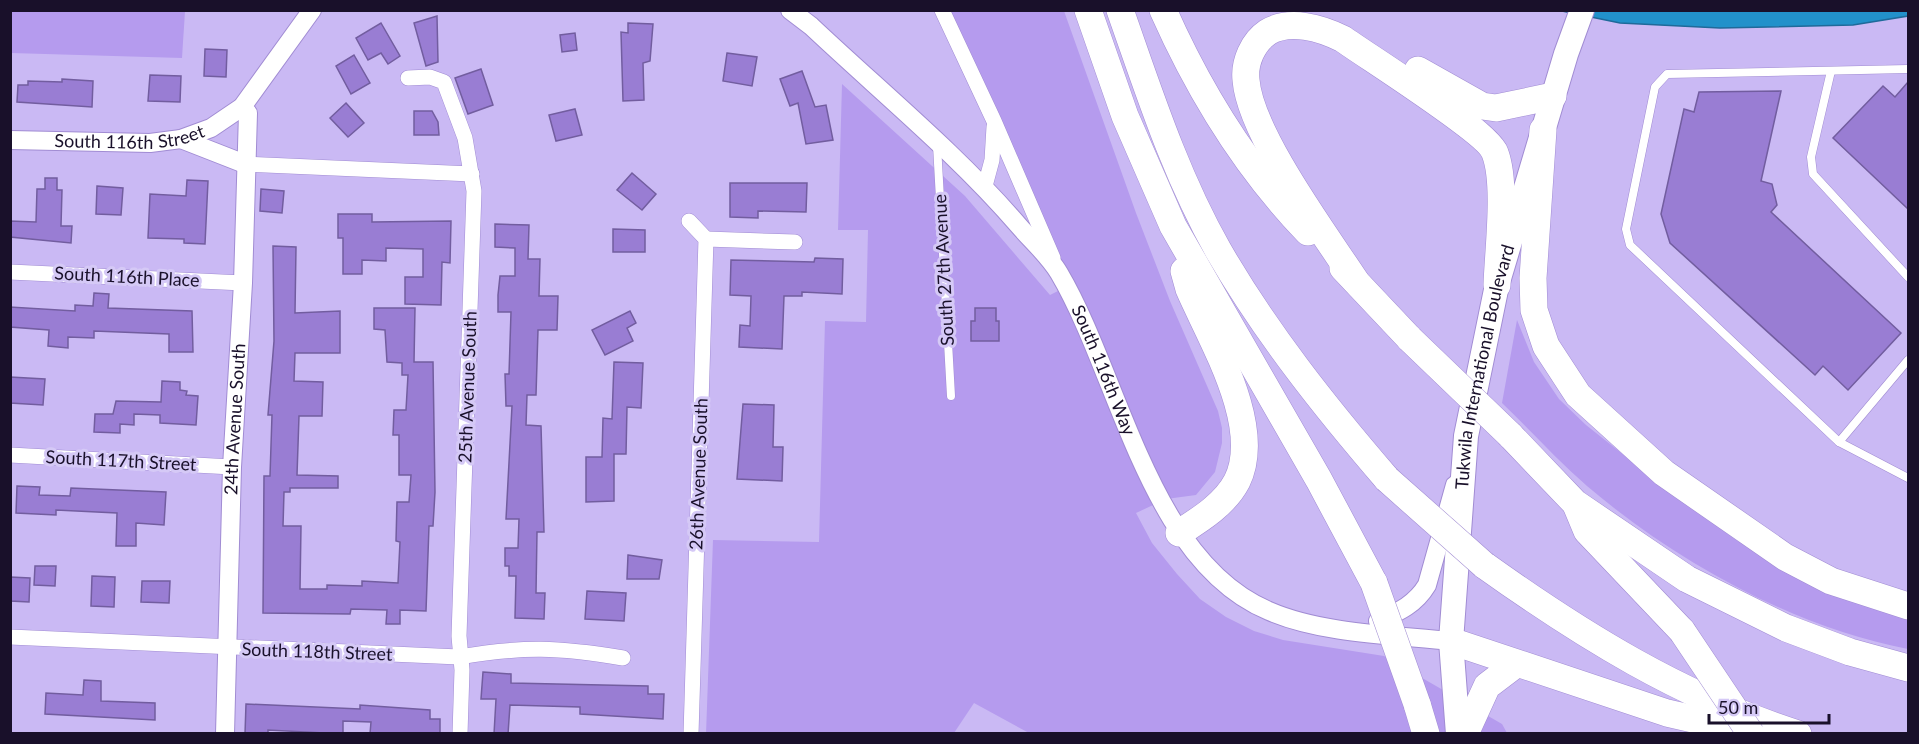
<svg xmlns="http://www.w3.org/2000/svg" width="1919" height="744" font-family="Lato,sans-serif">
  <rect width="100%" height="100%" fill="#cab9f4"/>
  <g fill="#b59bee">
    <polygon points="11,10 185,11 182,58 11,53"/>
    <polygon points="948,11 1064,11 1136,213 1170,301 1218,411 1222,428 1222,443 1215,472 1196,495 1166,499 1136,513 1152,543 1177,574 1200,599 1226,617 1254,631 1283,640 1384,656 1502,724 1507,733 1029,733 974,703 954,733 706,734 713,540 819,542 825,321 866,322 868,230 838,230 842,84 965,196 1050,295 1070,285"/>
    <path d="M1517 320 1534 362 1559 399 1586 425 1673 494 1736 540 1800 575 1908 617V649C1793 627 1675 561 1587 486 1557 460 1530 430 1502 403Z"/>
  </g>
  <polygon fill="#2291ca" stroke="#1f6a9a" stroke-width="1.5" points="1908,10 1908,16 1853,25 1720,28 1620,23 1562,11"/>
  <g fill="#997dd3" stroke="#725d9f" stroke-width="1.5">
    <polygon points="437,16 438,62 426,66 414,23"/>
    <polygon points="381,23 400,56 388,64 381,53 368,60 356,38"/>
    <polygon points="628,23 653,24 650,61 643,63 644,100 623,101 621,32 628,33"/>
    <polygon points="575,33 577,50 562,52 560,35"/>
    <polygon points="205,49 227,50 226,77 204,76"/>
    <polygon points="727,53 757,57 752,86 723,81"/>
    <polygon points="354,55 370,83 351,94 336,66"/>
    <polygon points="481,69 493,105 468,114 455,78"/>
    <polygon points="802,71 815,107 826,105 833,140 806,144 798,103 790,106 780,79"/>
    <polygon points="150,75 181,76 180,102 148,101"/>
    <polygon points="62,79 93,81 92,107 17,102 18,85 28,85 28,81 62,82"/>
    <polygon points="1908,82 1908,209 1833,138 1883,86 1895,97"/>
    <polygon points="1781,91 1761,181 1772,184 1777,205 1771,212 1901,333 1848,390 1823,366 1815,375 1670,243 1661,214 1684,109 1694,112 1699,92"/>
    <polygon points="346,103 364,123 348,137 330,118"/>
    <polygon points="575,109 582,135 556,141 549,115"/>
    <polygon points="414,111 432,111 438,122 439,135 414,135"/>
    <polygon points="632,173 656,194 642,210 617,190"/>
    <polygon points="45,178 57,178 57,190 62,190 61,226 72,226 71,243 10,237 10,221 36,222 37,189 45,189"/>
    <polygon points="187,180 208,181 205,244 184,243 184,239 148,238 150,194 186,196"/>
    <polygon points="730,183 807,183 806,212 758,211 758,218 730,217"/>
    <polygon points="97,186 123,188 121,215 96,214"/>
    <polygon points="261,189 284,191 282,213 260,211"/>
    <polygon points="338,214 372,214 372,222 451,221 450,263 442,262 441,305 405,304 405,277 423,277 423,249 386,248 386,261 362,260 362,274 343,274 343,238 338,238"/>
    <polygon points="495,224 529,225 528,259 540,259 539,296 558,296 557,330 538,330 536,395 527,395 526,425 541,426 544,532 537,532 536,593 545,593 544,619 515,618 516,576 509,576 509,566 505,566 505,548 518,548 519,519 506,519 512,406 506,406 505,374 509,374 511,312 498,312 498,295 500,276 515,276 515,248 495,247"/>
    <polygon points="613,229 645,230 645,252 613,252"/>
    <polygon points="273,246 296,247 295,313 340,311 340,353 295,353 294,381 323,382 322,416 299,416 297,475 338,476 338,488 290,488 290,492 284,492 283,526 301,526 300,589 327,589 327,585 362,586 362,581 398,583 400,542 396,541 397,502 409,502 411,475 399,475 399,435 393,435 394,410 406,410 408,375 402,375 402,363 387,362 385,330 374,329 374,308 415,308 414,362 433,362 435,492 433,526 429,526 426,611 400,610 400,624 386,624 387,610 351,609 350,614 263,613 264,476 270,476 272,415 268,415 274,341"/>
    <polygon points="815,258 843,259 842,294 802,292 802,296 784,296 782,349 739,347 740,325 750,326 751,296 730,295 731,260 814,262"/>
    <polygon points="94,293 109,294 108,308 192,311 193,352 169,352 169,334 94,331 94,338 68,337 68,348 48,346 49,330 10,327 10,307 75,311 75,305 93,306"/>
    <polygon points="975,308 996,308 996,321 999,321 999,341 971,341 971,321 975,321"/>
    <polygon points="630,311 636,323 627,328 633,341 605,355 592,330"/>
    <polygon points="614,362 643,363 641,408 627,407 626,454 614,454 614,501 586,502 586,457 602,457 603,418 612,419"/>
    <polygon points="10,377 45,379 43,405 10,403"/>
    <polygon points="162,381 180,382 180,390 187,391 186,395 198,396 196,425 160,423 160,415 134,414 134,425 120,424 120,433 94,432 95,414 113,414 116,401 161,402"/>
    <polygon points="743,404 774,405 773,447 783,447 782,481 737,479"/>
    <polygon points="17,486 40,487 39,495 70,496 71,488 166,492 164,525 136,523 136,546 116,546 117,513 56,510 56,515 16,513"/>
    <polygon points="628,555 662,560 659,579 627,579"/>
    <polygon points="35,566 56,566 55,586 34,585"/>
    <polygon points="92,576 115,577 114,607 91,606"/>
    <polygon points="10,577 30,578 29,602 10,601"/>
    <polygon points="142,581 170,581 169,603 141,602"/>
    <polygon points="587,591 626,593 624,621 585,619"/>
    <polygon points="483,672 511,674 511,683 648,686 648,694 664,694 663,719 580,714 580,707 510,705 508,734 494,734 496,699 481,699"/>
    <polygon points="84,680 101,681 101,701 155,703 155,720 45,714 46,693 83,695"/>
    <polygon points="246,704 360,709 360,705 430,710 430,719 440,719 440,734 370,734 371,722 343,721 343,734 268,730 268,734 245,734"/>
  </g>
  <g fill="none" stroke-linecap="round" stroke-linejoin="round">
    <defs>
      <g id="service">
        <polyline points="1908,69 1667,74 1655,87 1626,229 1630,245 1839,442 1908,478"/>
        <polyline points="1831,71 1811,157 1813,174 1908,277"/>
        <polyline points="937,145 951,396"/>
        <polyline points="1839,442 1908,360"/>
      </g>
      <g id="minor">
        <polyline points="942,10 994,121 1053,258"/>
        <polyline points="408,78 430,77 444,82 465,138 474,191 459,636 462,670 460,734"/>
        <polyline points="245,164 472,174"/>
        <polyline points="985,186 992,160 994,127"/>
        <polyline points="689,221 706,239 691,734"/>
        <polyline points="706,239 795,242"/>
        <polyline points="10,272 243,283"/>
        <polyline points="10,455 232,467"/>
        <path d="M10 637 459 657C524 646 558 647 623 658"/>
      </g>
      <g id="tertiary">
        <path id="s1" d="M790 10 811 26C881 92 957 154 1019 226 1032 241 1049 256 1059 273 1120 376 1149 561 1269 611 1322 634 1394 635 1451 641"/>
        <polyline points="181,139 245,164"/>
        <path id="s2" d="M10 140 150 143 181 139 211 128 242 107 312 10"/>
        <path d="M1378 621C1398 612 1415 605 1427 585L1455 485"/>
        <path id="s3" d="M225 734 232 467 243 283 248 113 242 107"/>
      </g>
      <g id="primary">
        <path id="s4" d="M1458 734 1451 641 1466 436 1497 285 1566 54 1582 10"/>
      </g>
      <g id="motorway">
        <polyline points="1088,10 1125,116 1173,226 1319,480 1374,583"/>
        <path d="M1120 10C1149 92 1175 174 1218 250 1266 333 1325 407 1387 479"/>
        <path d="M1163 10C1199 91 1246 168 1308 232"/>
        <polyline points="1418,70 1482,106 1496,108 1553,96"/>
        <polyline points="1543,130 1533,278 1534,310 1546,346 1578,395 1664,473 1785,557 1831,581 1908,606"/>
        <polyline points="1343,268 1410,339"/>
        <path d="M1355 280C1324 233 1250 133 1246 80 1244 62 1253 42 1268 32 1290 19 1321 28 1343 39 1368 57 1488 132 1495 153 1507 184 1498 251 1497 285"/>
        <polyline points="1510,435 1575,503 1687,579 1786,628 1850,652 1908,668"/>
        <polyline points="1577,507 1587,531 1682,631"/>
        <path d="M1179 533C1201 519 1225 504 1237 481 1264 426 1211 340 1189 289L1184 271"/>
        <path d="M1484 565C1582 635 1682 697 1798 734"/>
        <polyline points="1451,641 1667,713 1754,733"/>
        <polyline points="1417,704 1426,734"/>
        <polyline points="1465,734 1487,686 1516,664"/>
      </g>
    </defs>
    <use href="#service" stroke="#a18cd3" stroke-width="9"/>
    <use href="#minor" stroke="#a18cd3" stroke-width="16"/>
    <use href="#tertiary" stroke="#a18cd3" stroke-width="20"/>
    <use href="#primary" stroke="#a18cd3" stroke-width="26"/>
    <use href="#motorway" stroke="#a18cd3" stroke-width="28"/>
    <use href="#service" stroke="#fff" stroke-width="8"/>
    <use href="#minor" stroke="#fff" stroke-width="15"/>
    <use href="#tertiary" stroke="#fff" stroke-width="18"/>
    <use href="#primary" stroke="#fff" stroke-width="24"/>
    <use href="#motorway" stroke="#fff" stroke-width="27"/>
    <defs>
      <g id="motorway-bridge">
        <polyline points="1410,339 1510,435"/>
        <polyline points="1387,479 1484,565"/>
        <polyline points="1374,583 1417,704"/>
        <polyline points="1682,631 1751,734"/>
      </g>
    </defs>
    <use href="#motorway-bridge" stroke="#a18cd3" stroke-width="28" stroke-linecap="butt"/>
    <use href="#motorway-bridge" stroke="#fff" stroke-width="27"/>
  </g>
  <g text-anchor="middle" stroke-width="6" stroke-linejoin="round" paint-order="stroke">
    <g font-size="18" fill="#19102a" stroke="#d5c9f6">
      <text dy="6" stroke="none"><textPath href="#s2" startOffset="120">South 116th Street</textPath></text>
      <text transform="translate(944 270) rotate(-93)" y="6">South 27th Avenue</text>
      <text transform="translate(127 277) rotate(3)" y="6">South 116th Place</text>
      <text dy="6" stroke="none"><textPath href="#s4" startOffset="370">Tukwila International Boulevard</textPath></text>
      <text dy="6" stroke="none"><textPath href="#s1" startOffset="484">South 116th Way</textPath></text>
      <text transform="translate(468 387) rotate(-88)" y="6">25th Avenue South</text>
      <text dy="6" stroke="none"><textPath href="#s3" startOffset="315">24th Avenue South</textPath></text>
      <text transform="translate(121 461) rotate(3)" y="6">South 117th Street</text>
      <text transform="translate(699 474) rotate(-88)" y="6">26th Avenue South</text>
      <text transform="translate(317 652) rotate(2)" y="6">South 118th Street</text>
    </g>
  </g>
  <rect width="1919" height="744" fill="none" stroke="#19102a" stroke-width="24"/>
  <path d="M1709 714v9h120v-9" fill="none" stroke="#19102a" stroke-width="3"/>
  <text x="1718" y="714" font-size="18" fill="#19102a" stroke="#d5c9f6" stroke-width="4.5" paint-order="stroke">50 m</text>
</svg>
